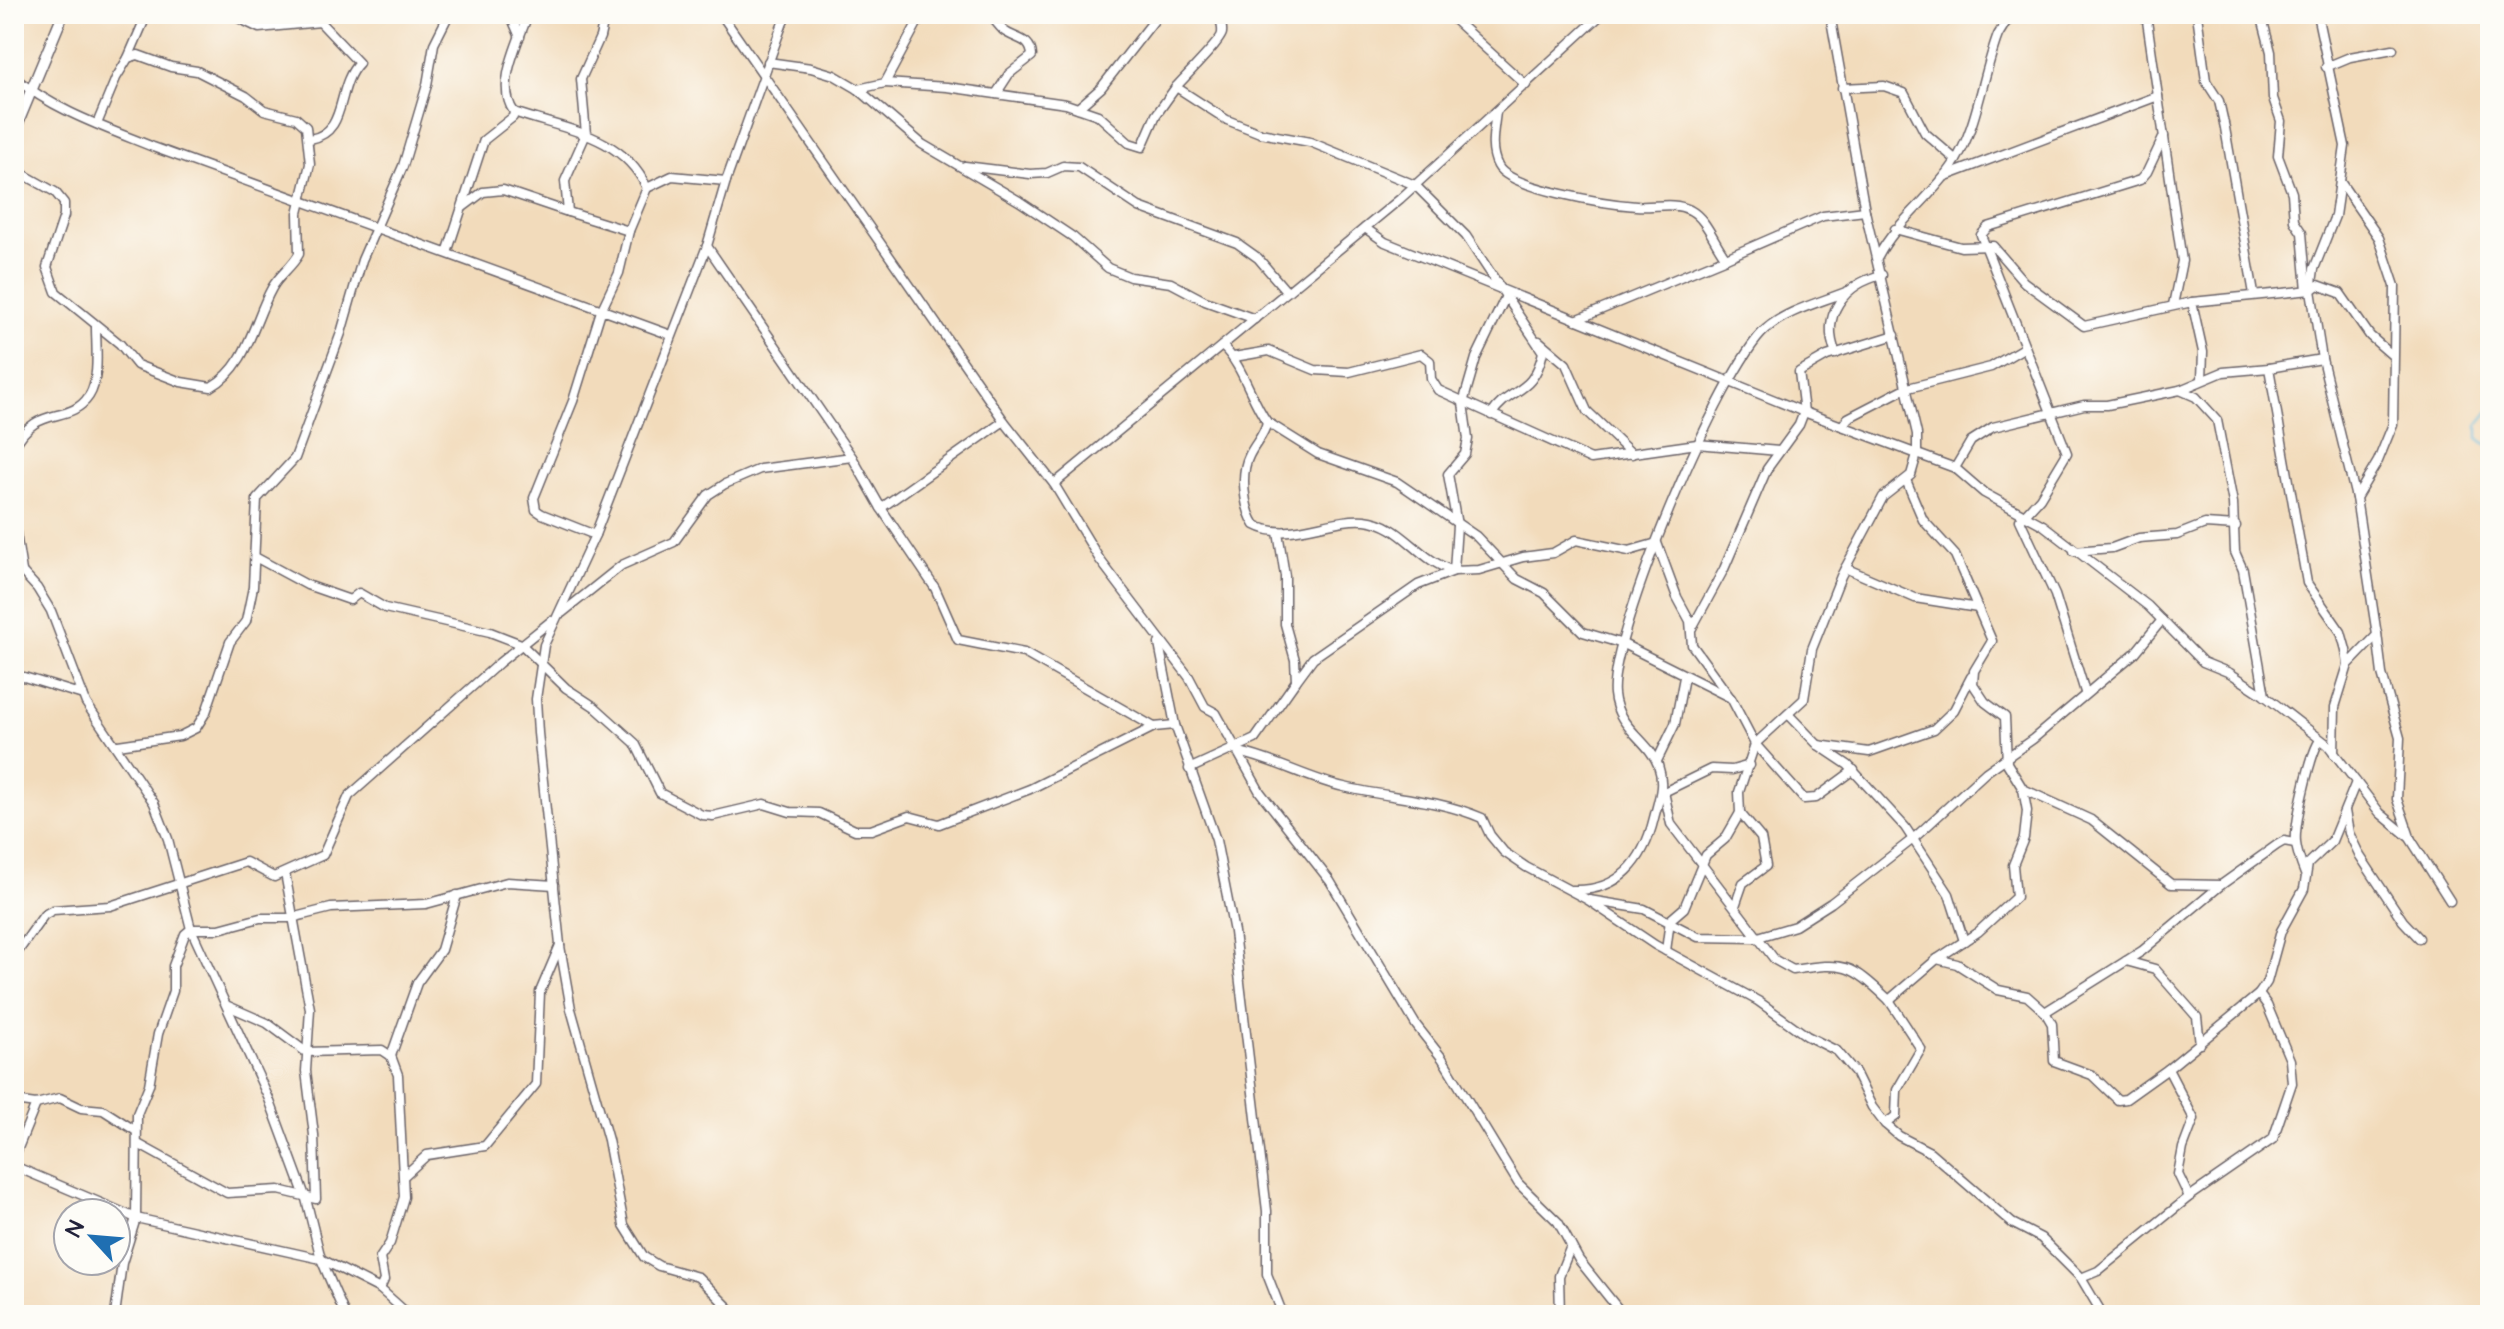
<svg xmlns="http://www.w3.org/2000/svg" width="2504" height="1329" font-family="'Architects Daughter',sans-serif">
  <rect width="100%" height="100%" fill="#fdfcf7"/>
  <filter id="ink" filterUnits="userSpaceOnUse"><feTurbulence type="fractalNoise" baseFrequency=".0125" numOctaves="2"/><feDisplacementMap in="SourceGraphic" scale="16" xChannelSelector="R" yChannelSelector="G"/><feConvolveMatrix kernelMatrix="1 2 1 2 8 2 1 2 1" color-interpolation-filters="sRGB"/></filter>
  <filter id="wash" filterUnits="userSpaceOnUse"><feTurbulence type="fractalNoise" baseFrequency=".006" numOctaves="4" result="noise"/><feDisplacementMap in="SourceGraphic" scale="32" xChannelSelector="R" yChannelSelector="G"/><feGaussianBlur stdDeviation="1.8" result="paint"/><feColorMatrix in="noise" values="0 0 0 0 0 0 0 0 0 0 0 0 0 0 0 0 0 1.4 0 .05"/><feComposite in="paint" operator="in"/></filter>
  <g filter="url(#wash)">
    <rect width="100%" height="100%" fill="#f2dbbb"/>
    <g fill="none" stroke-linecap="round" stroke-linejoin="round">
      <g stroke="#63bee0" stroke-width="2">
        <polyline points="2490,86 2487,111 2490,119"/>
        <polyline points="2490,410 2478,425 2478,438 2490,447"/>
      </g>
    </g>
  </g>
  <g filter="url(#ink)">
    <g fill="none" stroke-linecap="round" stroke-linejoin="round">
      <defs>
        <g id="minor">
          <polyline points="230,14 259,28 320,22"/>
          <polyline points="510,14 520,37"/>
          <polyline points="721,14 1004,421 1054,484 1100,560 1189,677 1205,707 1216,713 1260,792 1330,881 1416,1025 1442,1058 1518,1183 1558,1222 1579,1260 1623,1315"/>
          <path d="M989 14C994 19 998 25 1003 30 1015 40 1031 37 1032 56L1009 74 996 94"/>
          <polyline points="1448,14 1526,85"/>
          <polyline points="1830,14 1865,211"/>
          <polyline points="2146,14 2182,261 2173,305"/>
          <polyline points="2197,14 2206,81 2219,101 2225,128 2254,294"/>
          <polyline points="2261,14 2271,52 2273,98 2281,121 2278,156 2292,193 2294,221 2302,233 2307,290"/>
          <polyline points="2317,14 2345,146 2335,216 2314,269 2311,290 2322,359 2269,368 2307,583 2341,632 2346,650 2348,665 2335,707 2334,754"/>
          <polyline points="128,58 147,14"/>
          <polyline points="768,62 811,68 834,75 858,89 922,144 1019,201 1073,237 1108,268 1130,277 1171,283 1205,301 1255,319"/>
          <polyline points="2326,67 2350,57 2393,49"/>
          <path d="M14 77C53 110 106 128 153 147L671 335"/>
          <path d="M885 83 947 87 1066 104 1098 115 1129 143 1142 147 1156 115 1176 87 1227 120 1260 133 1310 142 1415 185 1466 236 1543 352C1533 397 1511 385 1491 415"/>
          <path d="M1176 87C1183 79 1222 40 1222 33 1223 28 1220 20 1219 14"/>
          <polyline points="1842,88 1884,86 1904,93 1925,133 1956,160"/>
          <polyline points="858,89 885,83 922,14"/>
          <polyline points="1078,108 1101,88 1159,14"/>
          <path d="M514 112C565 130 622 134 647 188L672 176 726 181"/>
          <path d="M1496 112C1494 130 1489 149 1498 166 1510 189 1609 204 1636 206 1654 208 1672 201 1690 210 1707 219 1714 243 1726 258L1823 216 1865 211 1917 434V454L1911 475 1883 497 1841 576 1812 649 1804 699 1755 744 1739 792 1740 813 1725 839 1706 855 1684 908 1670 920 1666 951"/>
          <path d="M310 139C349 132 335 87 359 63L320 22 325 14"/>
          <polyline points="965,166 1030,174 1047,173 1063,166 1079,167 1139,207 1237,243 1258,258 1287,292"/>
          <path d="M14 169 55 192 64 203V216L47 267 56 292 120 344 137 365 181 382 211 387C248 366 253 322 272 288 279 275 292 267 299 254L298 213 310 164 306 127 296 118 264 110 246 96 197 71 171 67 138 55 128 58 116 78 97 124"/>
          <polyline points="1946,176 2158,96"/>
          <polyline points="2341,183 2379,238 2395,286 2393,424 2378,461 2356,498 2377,635 2348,665"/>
          <polyline points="463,207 483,192 503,190 568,212 565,181 586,134 581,79 600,37 605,14"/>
          <polyline points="568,212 629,231 647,188"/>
          <polyline points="1365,228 1385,242 1804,412 1955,468 1984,493 2043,525 2148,606 2203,662 2230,673 2265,696 2328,745 2380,813 2410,838 2450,901"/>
          <polyline points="1895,229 1961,247 1993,246 2024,282 2084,326 2192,302"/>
          <polyline points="707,246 852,457 881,508 1004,421"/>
          <path d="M447 253 484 140 513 117 514 112C495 85 518 44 528 14"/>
          <path d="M1878 257C1896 222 1931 198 1953 165 1977 129 1982 77 1998 35L2006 22 2019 14"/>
          <polyline points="1576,320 1726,258"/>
          <polyline points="1539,341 1566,364 1587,411 1632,454"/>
          <path d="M1222 346C1243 365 1250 398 1267 422 1264 436 1255 443 1249 456 1240 474 1244 508 1255 525 1288 543 1329 517 1365 520 1403 524 1417 560 1454 571L1457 525 1448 474 1465 454 1468 439 1463 403 1476 358 1506 296"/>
          <path d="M1836 354C1820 315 1844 284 1882 275"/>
          <polyline points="1234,357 1269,351 1315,370 1349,372 1421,354 1430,361 1431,379 1438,390 1591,459 1697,444 1779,451"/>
          <polyline points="2322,359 2356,498"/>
          <polyline points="2202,379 2203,352 2192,302 2311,290 2318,285 2340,293 2370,336 2393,356"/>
          <polyline points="2180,390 2196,397 2217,420 2233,503 2235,552 2243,570 2265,696"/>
          <polyline points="1267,422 1318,454 1397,482 1476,536 1517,579 1544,593 1583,632 1623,644 1731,698 1755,744 1804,799 1816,798 1854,770"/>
          <polyline points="1842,426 1848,418 1904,389 1991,367 2025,347"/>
          <path d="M14 448C36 403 69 426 89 396 100 379 96 347 96 327"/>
          <polyline points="1955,468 1971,441 1993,427 2084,405 2107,405 2180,390 2223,372 2269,368"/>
          <polyline points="1906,480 1923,520 1955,555 1992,641 1974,671 1973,684 1985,702 2005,717 2007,763 2023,789 2027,811 2024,838 2013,865 2016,897 1978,932 1937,959"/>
          <polyline points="1054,484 1400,199 1602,14"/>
          <polyline points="881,508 935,588 958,640 1024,653 1154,727"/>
          <polyline points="14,521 22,571"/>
          <polyline points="595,535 542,514 536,510 534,498 573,401 601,311 619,273 629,231"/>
          <polyline points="2074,551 2112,548 2139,538 2177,535 2205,524 2236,526"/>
          <polyline points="255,557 307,585 350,600 359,593 385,608 490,632 521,644 566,688 595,707 635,743 660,793 702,815 713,816 764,804 790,812 819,813 855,830 871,830 909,816 939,824 1030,789 1154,727 1175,725"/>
          <polyline points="14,563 37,588 51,611 86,703 154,803 168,839 191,929 269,1099 306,1199 321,1259 345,1315"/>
          <polyline points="1845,568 1915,598 1978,608"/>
          <polyline points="562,613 622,565 674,542 708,495 725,484 760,469 852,457"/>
          <polyline points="1692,628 1724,569 1767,469 1799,425 1804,412 1799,372 1827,356 1895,335"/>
          <polyline points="2377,633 2382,674 2400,738 2397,799 2410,837"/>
          <polyline points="1159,644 1175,725 1216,840 1234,932 1267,1211 1267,1274 1283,1315"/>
          <polyline points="14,678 24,677 83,695"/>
          <polyline points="1296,681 1313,658 1418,585 1454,571 1479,570 1523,557 1553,553 1576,540 1629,551 1657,543 1677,597 1690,621 1692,645 1729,696"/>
          <polyline points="2085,692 2055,595 2020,520 2040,498 2067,453 1981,235 1988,227 2140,180 2147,172 2164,136"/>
          <polyline points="1788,714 1818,745 1848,765 1905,827 1949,894 1964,941"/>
          <polyline points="118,745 180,736 196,728 206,712 230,642 246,621 253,587 257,499 295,458 341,333 362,260 403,166 427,85 434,44 449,14"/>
          <polyline points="1818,745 1869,752 1934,729 1954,710 1971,677"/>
          <path d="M1239 752C1276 760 1308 779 1344 787 1390 798 1439 799 1482 818L1490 835 1504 852 1526 867 1588 900 1655 945 1758 1001 1807 1036 1837 1051 1855 1072 1872 1107 1885 1124 1899 1136 1930 1152 2012 1223 2041 1238 2081 1278 2103 1315"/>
          <polyline points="1657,761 1675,724 1684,677"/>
          <polyline points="1189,769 1255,739 1296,681 1295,660 1285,624 1285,576 1278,532"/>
          <polyline points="2023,789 2091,820 2171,884 2221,885 2277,845 2284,841 2295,843"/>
          <path d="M1664 792 1671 824 1775 960 1793 970C1845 962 1850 963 1889 1000L1937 959 1957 964 1998 990 2027 996 2045 1012 2142 951 2221 885"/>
          <polyline points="1662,793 1711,769 1732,770 1750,765"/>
          <polyline points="2345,811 2349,833 2360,856 2403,921 2419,938"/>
          <path d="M2305 874C2301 864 2297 853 2296 843 2294 825 2310 754 2320 740"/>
          <path d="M1572 890C1620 892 1644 860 1654 818 1659 798 1665 785 1658 765 1649 740 1617 728 1614 694 1608 638 1722 366 1766 329 1787 310 1822 302 1848 291"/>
          <polyline points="1589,900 1644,909 1698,937 1755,938 1795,926 1831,903 1913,839 1986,772 2033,739 2135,653 2162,620"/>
          <polyline points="1735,906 1743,883 1766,866 1761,838 1740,813"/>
          <polyline points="560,946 571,1009 608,1140 624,1225 644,1257 659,1266 698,1277 736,1315"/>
          <polyline points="14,957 44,915 53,910 110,906 246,862 274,877 323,855 349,796 499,663 551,621"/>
          <polyline points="2126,961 2155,969 2197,1017 2200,1044"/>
          <polyline points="228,1006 267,1023 306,1052 382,1050 391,1056 398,1075 404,1197 390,1243 380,1258 384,1280 380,1289"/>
          <polyline points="2045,1012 2052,1024 2054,1061 2092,1075 2118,1100 2126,1099 2168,1069 2194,1119 2183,1148 2178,1174 2189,1197"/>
          <polyline points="391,1056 417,983 441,950 457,895"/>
          <polyline points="2168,1069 2259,994 2267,982 2281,931 2304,889 2308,864 2332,841 2356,782"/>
          <polyline points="14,1101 36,1104 60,1098 81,1108 103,1110 136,1131"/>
          <polyline points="1885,1124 1896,1116 1897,1090 1921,1049 1889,1000"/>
          <polyline points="138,1144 227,1193 279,1190 316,1199 314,1135 306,1071 310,1009 285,873"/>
          <polyline points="14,1158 36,1104"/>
          <polyline points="14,1166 136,1218 321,1259 380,1289 409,1315"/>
          <polyline points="405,1175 427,1155 485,1146 536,1084 540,992 560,945 538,733 536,699 544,645 595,535 707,246 726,181 786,14"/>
          <polyline points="2081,1278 2098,1271 2189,1197 2273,1139 2292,1083 2290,1060 2267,1005 2259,994"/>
          <polyline points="115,1315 122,1263 136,1218 137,1114 149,1085 158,1034 173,991 173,966 185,934 191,929 219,929 260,918 291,918 331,908 426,904 507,882 554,885"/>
          <polyline points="1560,1315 1559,1276 1571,1246"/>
        </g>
        <polyline id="tertiary" points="14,132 63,14"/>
      </defs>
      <use href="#minor" stroke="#6b6368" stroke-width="11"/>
      <use href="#tertiary" stroke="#6b6368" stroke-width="13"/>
      <use href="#minor" stroke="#fff" stroke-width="8"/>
      <use href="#tertiary" stroke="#fff" stroke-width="10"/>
    </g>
  </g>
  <rect width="2504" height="1329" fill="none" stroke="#fdfcf7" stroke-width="48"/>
  <g transform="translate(92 1237) rotate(296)"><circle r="38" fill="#fdfcf7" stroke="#a5a5ac" stroke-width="2"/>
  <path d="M0-6L14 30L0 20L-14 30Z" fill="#1f6fb2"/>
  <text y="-12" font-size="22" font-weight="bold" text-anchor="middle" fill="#22223b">N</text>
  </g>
</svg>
